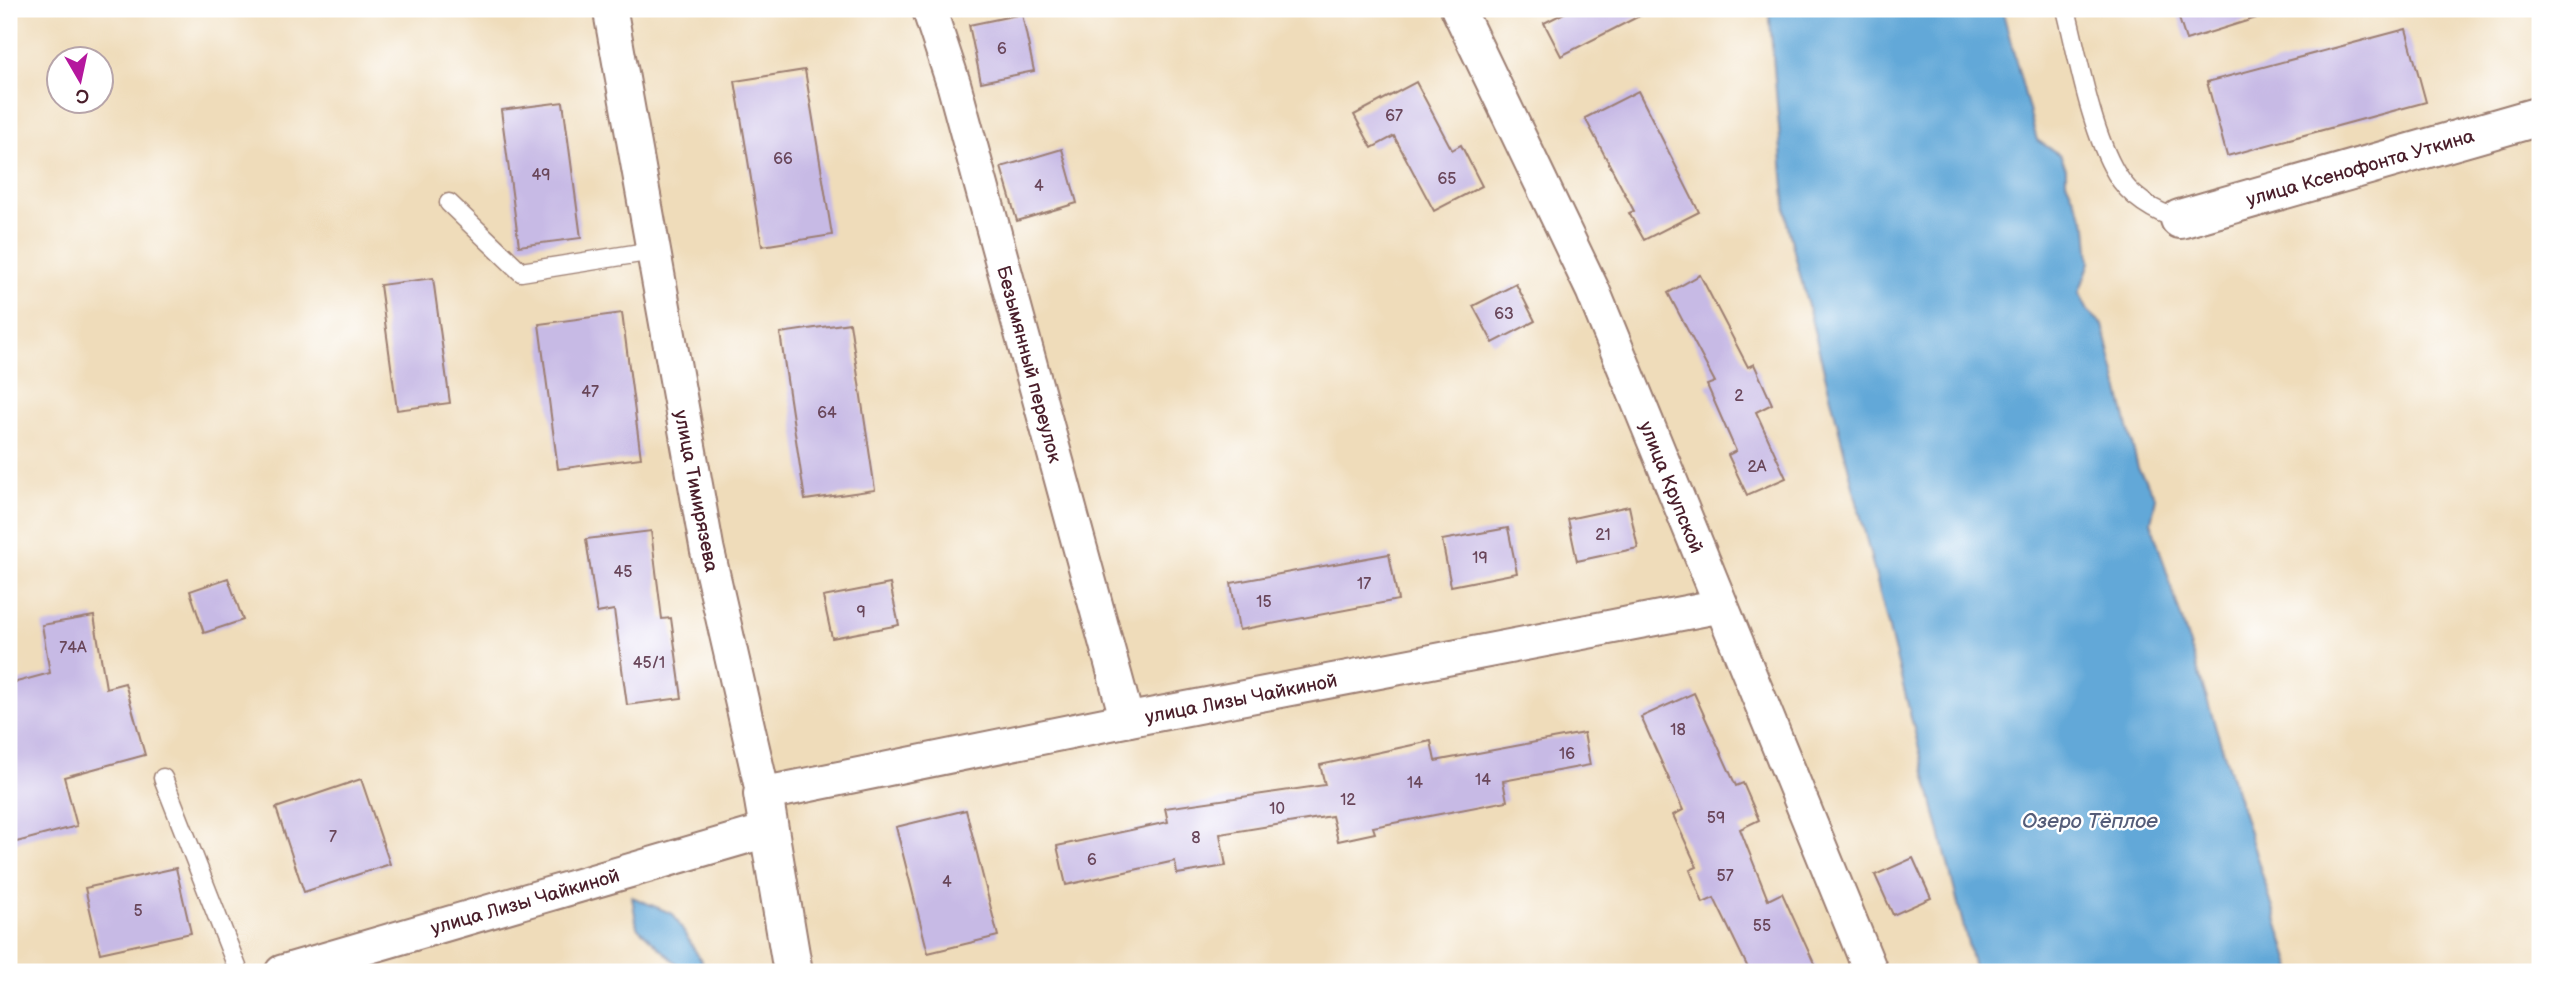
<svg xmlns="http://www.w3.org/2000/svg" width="2549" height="981" font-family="'Balsamiq Sans',sans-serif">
  <rect width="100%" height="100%" fill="#fff"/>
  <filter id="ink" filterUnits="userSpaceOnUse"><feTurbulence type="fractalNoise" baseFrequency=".0143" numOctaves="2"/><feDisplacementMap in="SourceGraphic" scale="14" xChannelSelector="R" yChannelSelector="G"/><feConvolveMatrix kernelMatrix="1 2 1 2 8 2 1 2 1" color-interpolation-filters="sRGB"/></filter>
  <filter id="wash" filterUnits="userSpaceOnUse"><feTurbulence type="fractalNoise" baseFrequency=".00686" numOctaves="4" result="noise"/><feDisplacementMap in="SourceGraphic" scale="28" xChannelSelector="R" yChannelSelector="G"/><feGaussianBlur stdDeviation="1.57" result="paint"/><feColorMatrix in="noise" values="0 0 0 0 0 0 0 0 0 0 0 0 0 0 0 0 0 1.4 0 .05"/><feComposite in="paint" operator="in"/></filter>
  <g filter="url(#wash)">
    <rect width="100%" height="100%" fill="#efdcba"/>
    <g fill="#62a8d8" stroke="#566482" stroke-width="2">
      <polygon points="1769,9 2002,9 2037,140 2060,155 2066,168 2066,181 2087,226 2090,262 2079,293 2088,311 2103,325 2138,468 2156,498 2151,522 2293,972 1975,972 1787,223"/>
      <polygon points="632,897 673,914 708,972 686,972 637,927"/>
    </g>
    <g id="blocks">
      <g fill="#c7bae5">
        <polygon points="1572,9 1653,9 1561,56 1544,23"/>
        <polygon points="2176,9 2265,9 2266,15 2186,40"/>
        <polygon points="1022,14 1034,71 981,82 969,25"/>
        <polygon points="2406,29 2426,102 2227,156 2207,82"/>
        <polygon points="805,70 832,235 762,246 735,81"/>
        <polygon points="1416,82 1452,150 1461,145 1482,186 1434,211 1394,136 1372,148 1354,115"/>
        <polygon points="1638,91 1699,212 1644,240 1629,213 1634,211 1585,118"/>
        <polygon points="563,102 581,238 519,246 501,110"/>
        <polygon points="1062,149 1077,203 1017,221 1001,167"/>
        <polygon points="1700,275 1748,367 1754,364 1772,404 1756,412 1786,478 1747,495 1728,455 1736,451 1707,385 1715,382 1668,293"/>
        <polygon points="433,278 450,403 397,410 380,285"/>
        <polygon points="1516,284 1535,321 1493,343 1473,306"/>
        <polygon points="622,313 641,458 558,469 539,324"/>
        <polygon points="850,323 875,490 805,500 780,333"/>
        <polygon points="1629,506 1638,548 1577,561 1568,519"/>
        <polygon points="1508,528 1517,573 1451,586 1442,540"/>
        <polygon points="651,531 662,619 671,618 682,698 627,705 614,610 597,613 586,539"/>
        <polygon points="1389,554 1398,600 1239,630 1231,583"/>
        <polygon points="228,578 243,620 204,633 190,591"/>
        <polygon points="890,584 899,625 832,638 823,597"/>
        <polygon points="94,616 106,688 125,683 145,755 64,777 77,826 9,844 9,684 50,673 42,625"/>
        <polygon points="1694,693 1736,786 1743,783 1759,820 1740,829 1768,900 1782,893 1818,972 1750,972 1714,898 1703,903 1690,870 1697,867 1673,815 1683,810 1641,717"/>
        <polygon points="1584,733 1590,765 1503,781 1507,801 1373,827 1375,833 1338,841 1332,816 1220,834 1226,866 1177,874 1175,861 1066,885 1057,846 1168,822 1165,808 1325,785 1320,765 1431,741 1435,761"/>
        <polygon points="361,779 390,864 304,892 276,808"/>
        <polygon points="966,810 998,936 928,953 896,827"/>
        <polygon points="1913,858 1931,898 1893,915 1875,875"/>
        <polygon points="176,868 191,933 100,953 85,888"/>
      </g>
    </g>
  </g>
  <g filter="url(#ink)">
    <use href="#blocks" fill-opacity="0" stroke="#9c7e72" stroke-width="2"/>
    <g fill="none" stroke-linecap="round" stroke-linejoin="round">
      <defs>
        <g id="service">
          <path d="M2066 9C2078 57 2091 131 2116 173 2129 196 2155 213 2180 219"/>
          <polyline points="449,203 521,272 653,251"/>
          <polyline points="163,778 239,972"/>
        </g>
        <g id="minor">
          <polyline points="610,9 707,549 763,794 1127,720 1720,606"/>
          <polyline points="929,9 954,85 1127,720"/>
          <polyline points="1458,9 1593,291 1871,972"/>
          <polyline points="282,972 769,830"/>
        </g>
        <g id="tertiary">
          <polyline points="2180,219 2540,116"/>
          <polyline points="763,794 793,972"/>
        </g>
      </defs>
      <use href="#service" stroke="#9c7e72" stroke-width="21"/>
      <use href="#minor" stroke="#9c7e72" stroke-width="37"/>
      <use href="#tertiary" stroke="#9c7e72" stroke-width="42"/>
      <use href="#service" stroke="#fff" stroke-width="18"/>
      <use href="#minor" stroke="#fff" stroke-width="33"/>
      <use href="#tertiary" stroke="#fff" stroke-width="38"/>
    </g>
  </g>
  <g text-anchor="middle" stroke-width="5" stroke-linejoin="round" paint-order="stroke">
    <g font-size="16" fill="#69465a">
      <text x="1002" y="54">6</text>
      <text x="1394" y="121">67</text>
      <text x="783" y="164">66</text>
      <text x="541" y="180">49</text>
      <text x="1447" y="184">65</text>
      <text x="1039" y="191">4</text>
      <text x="1504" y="319">63</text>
      <text x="590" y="397">47</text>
      <text x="1739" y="401">2</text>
      <text x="827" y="418">64</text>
      <text x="1757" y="472">2А</text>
      <text x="1603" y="540">21</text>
      <text x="1480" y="563">19</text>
      <text x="623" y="577">45</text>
      <text x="1364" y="589">17</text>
      <text x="1264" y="607">15</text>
      <text x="861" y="617">9</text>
      <text x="73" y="653">74А</text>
      <text x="649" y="668">45/1</text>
      <text x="1678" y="735">18</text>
      <text x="1567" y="759">16</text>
      <text x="1483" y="785">14</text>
      <text x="1415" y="788">14</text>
      <text x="1348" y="805">12</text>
      <text x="1277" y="814">10</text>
      <text x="1716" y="823">59</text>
      <text x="333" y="842">7</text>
      <text x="1196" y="843">8</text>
      <text x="1092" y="865">6</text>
      <text x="1725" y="881">57</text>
      <text x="947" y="887">4</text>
      <text x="138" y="916">5</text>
      <text x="1762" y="931">55</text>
    </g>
    <g font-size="19" fill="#4a1f2b" stroke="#fff">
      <text transform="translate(2360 167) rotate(-16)" y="7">улица Ксенофонта Уткина</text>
      <text transform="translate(1030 364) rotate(75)" y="7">Безымянный переулок</text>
      <text transform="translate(1672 487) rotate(68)" y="7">улица Крупской</text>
      <text transform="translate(697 491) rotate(79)" y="7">улица Тимирязева</text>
      <text transform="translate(1241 698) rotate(-11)" y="7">улица Лизы Чайкиной</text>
      <text transform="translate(525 901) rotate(-16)" y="7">улица Лизы Чайкиной</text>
    </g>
    <g font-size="21" font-style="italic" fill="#555d79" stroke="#fff">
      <text x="2090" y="828">Озеро Тёплое</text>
    </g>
  </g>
  <rect width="2549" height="981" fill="none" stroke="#fff" stroke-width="35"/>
  <g transform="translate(80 80) rotate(171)"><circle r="33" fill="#ffffff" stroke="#b7a5aa" stroke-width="2"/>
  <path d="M0-5L12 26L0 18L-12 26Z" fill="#b5179e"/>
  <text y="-10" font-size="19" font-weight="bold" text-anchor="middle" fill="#4a1f2b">С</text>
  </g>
</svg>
